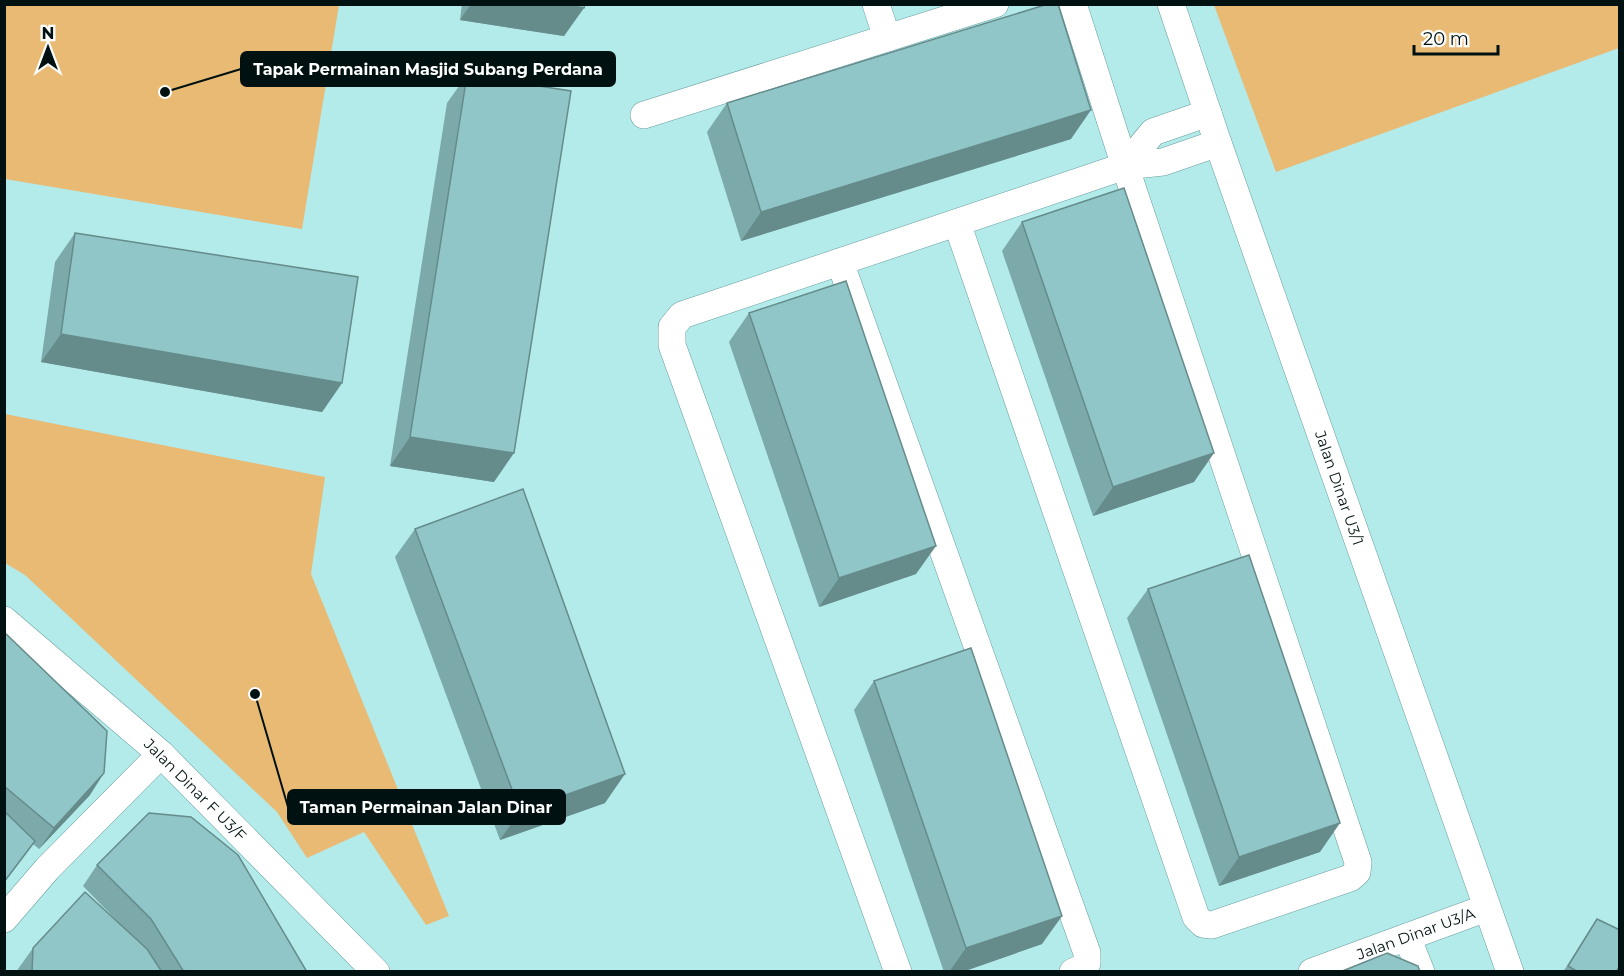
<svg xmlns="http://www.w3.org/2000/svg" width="1624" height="976" font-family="Montserrat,sans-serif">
  <rect width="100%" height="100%" fill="#b3eaea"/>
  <g fill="#e9ba73">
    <polygon points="4,5 339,5 302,229 5,179"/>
    <polygon points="1214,5 1619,5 1619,48 1276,172"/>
    <polygon points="5,414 325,477 311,574 449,916 426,925 364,832 307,858 277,812 25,575 5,563"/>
  </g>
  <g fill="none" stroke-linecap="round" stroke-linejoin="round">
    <defs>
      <g id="minor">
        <polyline points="876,4 887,38"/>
        <polyline points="1171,4 1218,143 1510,972"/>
        <polyline points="644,115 995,4"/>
        <polyline points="1125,166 1153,132 1208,113"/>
        <polyline points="957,223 1196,917 1203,924 1212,925 1350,878 1357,872 1358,862 1125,166 1073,4"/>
        <polyline points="840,262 1087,953 1087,963 1080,969 1073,972"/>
        <polyline points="4,620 161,754 376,972"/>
        <polyline points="4,919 47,869 161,754"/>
        <polyline points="1407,937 1421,972"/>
        <polyline points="898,972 672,345 672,327 682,315 1125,166 1163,162 1218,143"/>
        <polyline points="1312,972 1486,908"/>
      </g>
    </defs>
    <use href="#minor" stroke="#6a9e9f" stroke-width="28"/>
    <use href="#minor" stroke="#fff" stroke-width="27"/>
  </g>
  <g fill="#7caaab">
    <polygon points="462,4 585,4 564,36 460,20"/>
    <polygon points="467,75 494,482 390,466 447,103"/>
    <polygon points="727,103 1071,139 741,241 707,132"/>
    <polygon points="1022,222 1194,482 1093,516 1002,251"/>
    <polygon points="75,233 342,383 322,412 41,362 55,262"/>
    <polygon points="749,313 916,574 819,607 729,342"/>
    <polygon points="415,529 605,803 500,840 395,557"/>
    <polygon points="1148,589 1320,852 1219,886 1127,618"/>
    <polygon points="4,632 90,795 39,849 33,844 4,883"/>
    <polygon points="874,681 1042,944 962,972 944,972 854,710"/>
    <polygon points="97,865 307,972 18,972 18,969 33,948 122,926 83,886"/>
    <polygon points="1597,919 1616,972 1563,972 1589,931"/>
  </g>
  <g fill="#658b8b">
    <polygon points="471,4 563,4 584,8 564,36 460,20"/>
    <polygon points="1091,110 1071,139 741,241 761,212"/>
    <polygon points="61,334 342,383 322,412 41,362"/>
    <polygon points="410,437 514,453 494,482 390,466"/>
    <polygon points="1214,453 1194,482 1093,516 1113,487"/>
    <polygon points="936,546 916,574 819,607 839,578"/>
    <polygon points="104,773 90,795 39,849 54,828"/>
    <polygon points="625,774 605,803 500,840 520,811"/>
    <polygon points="1340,823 1320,852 1219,886 1239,857"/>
    <polygon points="1062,916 1042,944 962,972 949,972 966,948"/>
  </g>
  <g fill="#90c6c7" stroke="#658b8b" stroke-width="1.5">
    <polygon points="563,4 585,4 584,8"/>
    <polygon points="1048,4 1058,4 1091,110 761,212 727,103"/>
    <polygon points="467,75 571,91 514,453 410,437"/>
    <polygon points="1124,188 1214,453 1113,487 1022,222"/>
    <polygon points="75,233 358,277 342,383 61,334"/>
    <polygon points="846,281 936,546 839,578 749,313"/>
    <polygon points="523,489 625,774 520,811 415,529"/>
    <polygon points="1249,555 1340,823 1239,857 1148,589"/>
    <polygon points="4,632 107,731 104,773 54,828 4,786"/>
    <polygon points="971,648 1062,916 966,948 874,681"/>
    <polygon points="4,811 35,841 4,882"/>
    <polygon points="149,813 191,817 238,855 307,972 184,972 151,919 97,865"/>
    <polygon points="85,892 147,949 162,972 32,972 33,948"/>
    <polygon points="1597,919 1620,930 1620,965 1616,972 1578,972 1568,966"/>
    <polygon points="1387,953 1418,966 1420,972 1340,972"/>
  </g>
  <g text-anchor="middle" stroke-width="4.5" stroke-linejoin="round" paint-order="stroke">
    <g font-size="15" fill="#011" stroke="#fefefe">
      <text transform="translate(1339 488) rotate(71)" y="5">Jalan Dinar U3/1</text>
      <text transform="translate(195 790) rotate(45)" y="5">Jalan Dinar F U3/F</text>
      <text transform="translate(1416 934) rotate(-20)" y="5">Jalan Dinar U3/A</text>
    </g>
  </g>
  <path fill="none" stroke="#011" stroke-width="2" d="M165 92L241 69M255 694L288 807"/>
  <g fill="#011" stroke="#fefefe" stroke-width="2">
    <circle cx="165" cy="92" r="6"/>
    <circle cx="255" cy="694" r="6"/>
  </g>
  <g fill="#011" stroke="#011" stroke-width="2">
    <rect x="241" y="52" width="374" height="34" rx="6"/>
    <rect x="288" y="790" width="277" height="34" rx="6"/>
  </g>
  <g font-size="16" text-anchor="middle" font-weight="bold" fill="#fff">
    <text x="428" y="75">Tapak Permainan Masjid Subang Perdana</text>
    <text x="426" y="813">Taman Permainan Jalan Dinar</text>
  </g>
  <rect width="1624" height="976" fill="none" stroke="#001111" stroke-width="12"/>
  <g transform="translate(48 48)" stroke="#fefefe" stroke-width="4.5" paint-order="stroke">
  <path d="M0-4.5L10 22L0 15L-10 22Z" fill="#001111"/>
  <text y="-9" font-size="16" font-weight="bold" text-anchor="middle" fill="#001111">N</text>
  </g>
  <path d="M1414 45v9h84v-9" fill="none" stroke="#001111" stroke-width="3"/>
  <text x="1423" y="45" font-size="18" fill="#001111" stroke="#fefefe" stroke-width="4.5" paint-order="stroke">20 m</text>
</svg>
